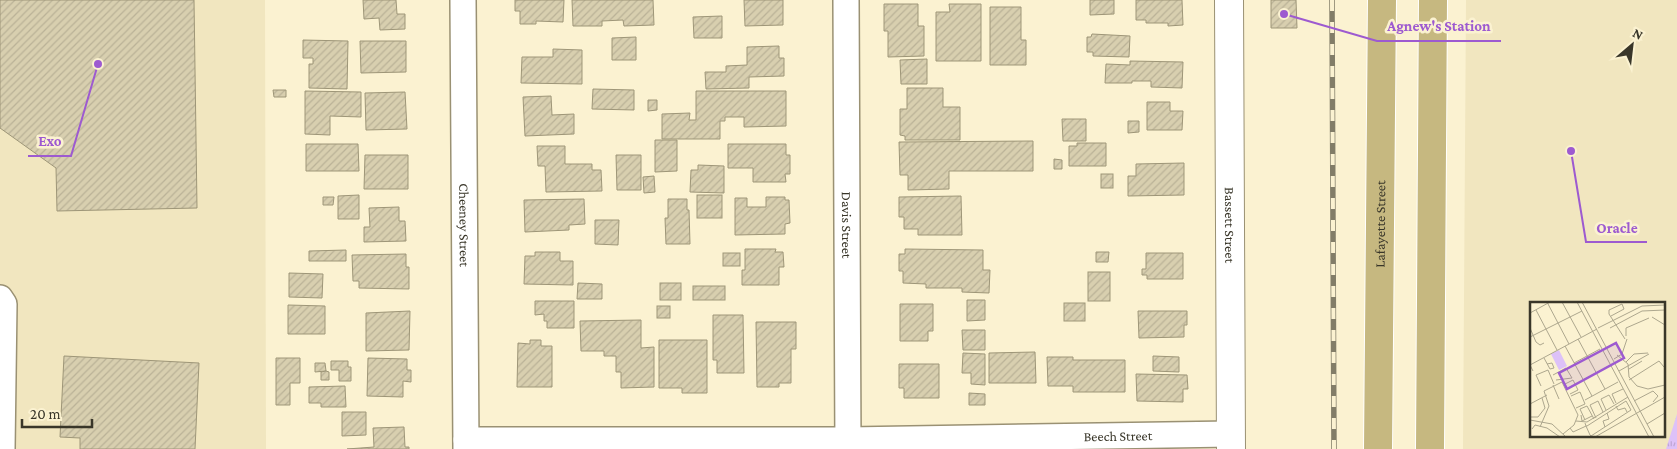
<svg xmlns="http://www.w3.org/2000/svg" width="1677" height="449" font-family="'Crimson Pro',serif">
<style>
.built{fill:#f1e6bf;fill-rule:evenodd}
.park{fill:url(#park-tufts)}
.building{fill:url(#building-hatch);stroke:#9e9678}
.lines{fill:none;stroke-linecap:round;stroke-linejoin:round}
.street-casing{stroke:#9a9173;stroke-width:28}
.secondary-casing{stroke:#9a9173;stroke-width:30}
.primary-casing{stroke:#fff;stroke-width:30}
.street{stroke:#fff;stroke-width:25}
.secondary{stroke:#fff;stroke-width:28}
.primary{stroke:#c6b880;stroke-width:28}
.rail-casing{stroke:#827d68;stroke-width:5.5}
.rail{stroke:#fbf2d1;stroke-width:4;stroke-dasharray:11;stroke-linecap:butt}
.labels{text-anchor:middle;stroke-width:5;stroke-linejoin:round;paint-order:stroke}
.street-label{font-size:14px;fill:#393629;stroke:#fbf2d1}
.inset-road{fill:none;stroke:#ada78e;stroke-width:1}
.view{fill:#9d5ad0;fill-opacity:0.15;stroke:#9d5ad0;stroke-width:2.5}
.inset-edge{fill:none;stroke:#393629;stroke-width:2.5}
.leader{fill:none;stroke:#9d5ad0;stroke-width:2}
.callout-dot{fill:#9d5ad0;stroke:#fbf2d1;stroke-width:2}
.callout-label{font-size:15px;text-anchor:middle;font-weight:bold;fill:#9d5ad0;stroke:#fbf2d1;stroke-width:5;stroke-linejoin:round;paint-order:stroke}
</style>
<defs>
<pattern id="park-tufts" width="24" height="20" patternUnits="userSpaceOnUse" patternTransform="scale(1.25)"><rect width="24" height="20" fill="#ddc1f8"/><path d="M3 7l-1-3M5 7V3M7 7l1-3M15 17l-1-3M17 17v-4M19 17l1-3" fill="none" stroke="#bea6d5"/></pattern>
<pattern id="building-hatch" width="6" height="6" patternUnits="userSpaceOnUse" patternTransform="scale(1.25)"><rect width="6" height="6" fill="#d8cfaf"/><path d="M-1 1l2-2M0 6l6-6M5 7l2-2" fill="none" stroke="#bab297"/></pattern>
</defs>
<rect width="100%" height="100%" fill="#fbf2d1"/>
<!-- built -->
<g class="built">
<polygon points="0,0 265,0 266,449 0,449"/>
<path d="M1466 0H1677V449H1463ZM1531 303H1663V435H1531Z"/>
</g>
<!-- park -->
<polygon class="park" points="1677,414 1677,449 1666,449"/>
<!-- building -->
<g class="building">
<polygon points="0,0 194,0 197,208 57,211 56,168 0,128"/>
<polygon points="363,0 396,0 397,14 405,14 405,29 380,30 379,18 364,19"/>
<polygon points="515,0 564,0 563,22 536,21 536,24 520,24 520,11 515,11"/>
<polygon points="572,0 653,0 654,25 624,26 623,20 602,21 602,26 573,26"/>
<polygon points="744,0 783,0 783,25 745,26"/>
<polygon points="1090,0 1114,0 1114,14 1090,15"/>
<polygon points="1136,0 1182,0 1183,25 1168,26 1168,23 1146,23 1146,20 1136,20"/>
<polygon points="1271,0 1296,0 1297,28 1271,28"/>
<polygon points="884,4 918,4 918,26 924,26 924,56 888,57 888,31 884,31"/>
<polygon points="949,4 981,4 981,61 936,61 936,12 950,12"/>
<polygon points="990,7 1021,7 1021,40 1026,40 1026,65 990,65"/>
<polygon points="722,16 722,38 694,38 693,17"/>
<polygon points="1092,34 1130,36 1129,57 1093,56 1093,52 1087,52 1087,37 1091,37"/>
<polygon points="636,37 636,60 612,60 612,38"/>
<polygon points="303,40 348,41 347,89 309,88 309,64 313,64 313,58 303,58"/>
<polygon points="360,41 406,41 406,72 361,73"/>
<polygon points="779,46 779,58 784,58 784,76 749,77 749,88 706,89 705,72 726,72 726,66 747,65 747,47"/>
<polygon points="553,49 582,50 582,84 521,83 522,57 553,57"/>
<polygon points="927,59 927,84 901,84 900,60"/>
<polygon points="1130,61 1183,62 1182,88 1151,87 1151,81 1132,81 1132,83 1105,83 1106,64 1130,65"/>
<polygon points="907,88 943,88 943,107 960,107 960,140 905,140 905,136 900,135 900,109 907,109"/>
<polygon points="593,89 634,90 634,110 592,109"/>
<polygon points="273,90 286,90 286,97 274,97"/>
<polygon points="305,91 361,92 361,117 330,116 330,135 305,134"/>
<polygon points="696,91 786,91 786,126 744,127 744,117 725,117 725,121 720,121 720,139 662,139 662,114 690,113 689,120 696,120"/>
<polygon points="405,92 407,129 366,130 365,93"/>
<polygon points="551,96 552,115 574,114 574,134 525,136 523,97"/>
<polygon points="648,100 657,100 657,110 648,111"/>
<polygon points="1147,102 1170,102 1170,111 1183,111 1182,130 1147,130"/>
<polygon points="1062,119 1086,119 1086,141 1063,141"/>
<polygon points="1128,121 1139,121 1139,132 1128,133"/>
<polygon points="655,140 677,140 677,171 655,172"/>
<polygon points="1033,141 1033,171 949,171 949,189 908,190 908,175 900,175 899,142"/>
<polygon points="1077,143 1106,143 1106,166 1069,166 1069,146 1077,146"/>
<polygon points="306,144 358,144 359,171 306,171"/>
<polygon points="728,144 786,144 786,155 790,155 790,174 785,174 786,182 753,182 753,168 728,168"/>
<polygon points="537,146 565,146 565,164 592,164 592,170 601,170 602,191 546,192 545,166 538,166"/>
<polygon points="365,155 408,155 408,189 364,189"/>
<polygon points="616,155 641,155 641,190 617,190"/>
<polygon points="1054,159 1062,160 1062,169 1054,169"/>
<polygon points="1184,163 1184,195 1128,196 1128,176 1136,176 1136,164"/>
<polygon points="698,165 724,166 724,193 690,192 691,170 698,170"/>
<rect x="1101" y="174" width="12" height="14"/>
<polygon points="654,176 655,192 644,193 643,177"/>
<polygon points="359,195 359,219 338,219 338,196"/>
<rect x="697" y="195" width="25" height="23"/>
<polygon points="961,196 962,235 918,235 918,229 904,229 904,217 899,217 899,197"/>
<polygon points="323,197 334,197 333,205 323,205"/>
<polygon points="766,197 785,197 785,200 789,200 790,223 785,224 785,234 735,235 735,198 747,198 747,207 766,207"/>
<polygon points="584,199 585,224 569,225 569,230 525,232 524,200"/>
<polygon points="668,199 687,199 687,210 689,210 690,244 666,244 665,218 668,218"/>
<polygon points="399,207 399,221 405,221 406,241 364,242 364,227 370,227 369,208"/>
<polygon points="595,220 619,220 618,245 595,244"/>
<polygon points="745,249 776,249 775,252 783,252 784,267 779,267 779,285 742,285 742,270 745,270"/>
<polygon points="905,249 983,250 983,270 990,270 989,293 962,292 962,288 926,288 926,284 903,283 903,271 899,271 899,254 905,254"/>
<polygon points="346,250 346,261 309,261 309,251"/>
<polygon points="535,252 560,252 560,261 573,261 573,285 524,284 525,256 535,256"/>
<polygon points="1096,252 1109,252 1108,262 1096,262"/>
<rect x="723" y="253" width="17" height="13"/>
<polygon points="1146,253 1183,253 1183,279 1147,279 1147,275 1142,275 1142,269 1146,269"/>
<polygon points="406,254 406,267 409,267 409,289 359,288 359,281 353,281 352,255"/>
<rect x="1088" y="272" width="22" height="29"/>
<polygon points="289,273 323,274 322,298 289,297"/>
<polygon points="578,283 602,284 602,299 577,299"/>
<rect x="660" y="283" width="21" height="17"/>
<rect x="693" y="286" width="32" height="14"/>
<polygon points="967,300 985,300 985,320 967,321"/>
<polygon points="535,301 574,301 574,328 547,328 547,321 544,321 544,314 535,315"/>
<rect x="1064" y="303" width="21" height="18"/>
<polygon points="900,304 933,304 933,331 928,331 928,341 900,341"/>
<polygon points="288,305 325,306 325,334 288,334"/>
<rect x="657" y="306" width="13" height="12"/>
<polygon points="410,311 409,350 366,351 366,313"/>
<polygon points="1138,311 1187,311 1187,325 1184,325 1184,337 1139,338"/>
<polygon points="713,315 743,315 744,373 717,373 717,360 713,360"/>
<polygon points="641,320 641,348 654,347 654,387 621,388 621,372 616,372 616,356 604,356 604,351 581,351 580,321"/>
<polygon points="756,322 796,322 796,349 791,349 791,383 779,383 779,387 757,387"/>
<polygon points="962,330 985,330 985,350 963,350"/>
<polygon points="530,340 541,340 541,346 552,346 552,387 517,387 518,343 530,344"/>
<polygon points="659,340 707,340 707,393 682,393 682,388 659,388"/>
<polygon points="1035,352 1036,383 989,383 989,353"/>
<polygon points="963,353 985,354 985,385 971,384 971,373 962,373"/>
<polygon points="64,356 199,363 195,449 80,449 80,438 60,437"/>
<polygon points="1153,356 1179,357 1179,372 1153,371"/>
<polygon points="1047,357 1073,357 1073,360 1125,360 1125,392 1073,392 1073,386 1048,386"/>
<polygon points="276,358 300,358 300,383 290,383 290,405 276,405"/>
<polygon points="368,358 407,359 407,370 411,370 411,382 403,381 403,397 367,396"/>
<polygon points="331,361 348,361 348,367 351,367 351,381 339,381 339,370 331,370"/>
<polygon points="315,363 325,363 326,371 315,372"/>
<polygon points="899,364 939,364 939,398 904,398 904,388 899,388"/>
<polygon points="326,371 329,372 329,380 321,380 321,372"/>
<polygon points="1136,374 1187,375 1188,389 1183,389 1183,402 1137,401"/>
<polygon points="345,386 346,407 321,407 321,403 309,403 309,387"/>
<polygon points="969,393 985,394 985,405 969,405"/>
<polygon points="342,412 366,412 366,435 342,436"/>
<polygon points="404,427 405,447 409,447 409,449 347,449 374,447 373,428"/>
</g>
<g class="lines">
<!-- street casing -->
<g class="street-casing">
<g id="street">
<path id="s1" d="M463 0 466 449"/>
<path id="s2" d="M846 0 848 449"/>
<polyline points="0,298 4,304 2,449"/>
<path id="s3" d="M466 440H848L1231 434"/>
</g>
</g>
<!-- secondary casing -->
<g class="secondary-casing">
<g id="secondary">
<path id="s4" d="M1229 0 1231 449"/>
</g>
</g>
<!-- primary casing -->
<g class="primary-casing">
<g id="primary">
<path id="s5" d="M1378 449 1382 0"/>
<polyline points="1430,449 1433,0"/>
</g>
</g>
<!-- street -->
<use href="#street" class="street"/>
<!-- secondary -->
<use href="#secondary" class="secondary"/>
<!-- primary -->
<use href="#primary" class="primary"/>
<!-- rail casing -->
<g class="rail-casing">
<polyline id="rail" points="1332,0 1334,449"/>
</g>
<!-- rail -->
<use href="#rail" class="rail"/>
</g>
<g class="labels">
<!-- street labels -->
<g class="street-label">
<text dy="5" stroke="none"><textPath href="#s1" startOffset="225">Cheeney Street</textPath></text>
<text dy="5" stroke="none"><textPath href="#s2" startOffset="225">Davis Street</textPath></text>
<text dy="5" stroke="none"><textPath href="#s4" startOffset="225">Bassett Street</textPath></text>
<text dy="5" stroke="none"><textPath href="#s5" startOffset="225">Lafayette Street</textPath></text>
<text dy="5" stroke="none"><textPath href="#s3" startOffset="652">Beech Street</textPath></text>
</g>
</g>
<!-- overview -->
<g transform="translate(1530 302)">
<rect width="135" height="135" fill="#fbf2d1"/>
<path d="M29 48 37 64 29 68 21 52Z" fill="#ddc1f8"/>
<path class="inset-road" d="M17 0 39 42M32 0 51 35M47 0 119 135M52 0 124 135M6 8 27 48M0 11 20 0M81 14 94 7 92 2 79 8V12L95 37M122 15 135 23M0 26 6 40 10 43 14 41M68 26 112 4 135 3M80 26 112 9 135 8M96 34V26L119 16M0 35 52 9M48 37 75 87M35 44 62 94M87 53 98 62 99 75 107 84 118 87 135 83M14 56 20 67 24 66 22 61 17 62M84 57 92 52 97 37M96 60 104 52 118 51M44 61 70 47M99 67 112 59M3 69 0 63 67 27M89 69 119 52M23 73 36 66 42 76 26 78M53 78 79 64M99 78 129 59 134 65M35 82 43 78 48 88 40 92M23 83 29 97M11 84 6 73 18 68 24 82M41 94 50 90 55 102 46 106M55 98 88 80M104 99 123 89 128 94 123 100M86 101 82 92 93 87M0 102 17 93M86 104 88 108 95 106 97 110M76 108 71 97 79 93 84 102M51 113 52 119 62 114M0 115H8L15 106 12 96M66 116 60 103 68 99 73 110M0 118 22 122 36 135M55 118 50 107 57 104 64 117M46 119 57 120 98 95M117 122 135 111M10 125 19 104 14 89 32 80 48 113 44 123 33 132M75 125 73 119 79 117 77 111M40 126 43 130 54 125 56 124H57L96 99 101 108 61 134 60 133 56 124 55 121M2 127 5 123 17 126 30 135M65 135 135 95"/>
<path class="view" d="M86 41 94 56 37 87 29 71Z"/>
<rect width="135" height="135" class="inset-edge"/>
</g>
<!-- callouts -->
<path class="leader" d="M1284 14L1377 41H1501M98 64L71 156H28M1571 151L1586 242H1647"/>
<g class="callout-dot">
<circle cx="1284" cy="14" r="5"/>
<circle cx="98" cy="64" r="5"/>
<circle cx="1571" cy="151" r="5"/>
</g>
<g class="callout-label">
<text x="1439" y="31">Agnew's Station</text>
<text x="50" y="146">Exo</text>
<text x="1617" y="233">Oracle</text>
</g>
<!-- north arrow -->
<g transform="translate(1632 45) rotate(28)" stroke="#fbf2d1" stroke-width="4" paint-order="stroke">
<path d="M0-4L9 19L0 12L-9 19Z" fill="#393629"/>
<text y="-8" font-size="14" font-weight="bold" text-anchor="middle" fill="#393629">N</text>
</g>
<!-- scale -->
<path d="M22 419v8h70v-8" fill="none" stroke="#393629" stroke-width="2.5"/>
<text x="30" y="419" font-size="15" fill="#393629" stroke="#fbf2d1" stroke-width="4" paint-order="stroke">20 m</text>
</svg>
